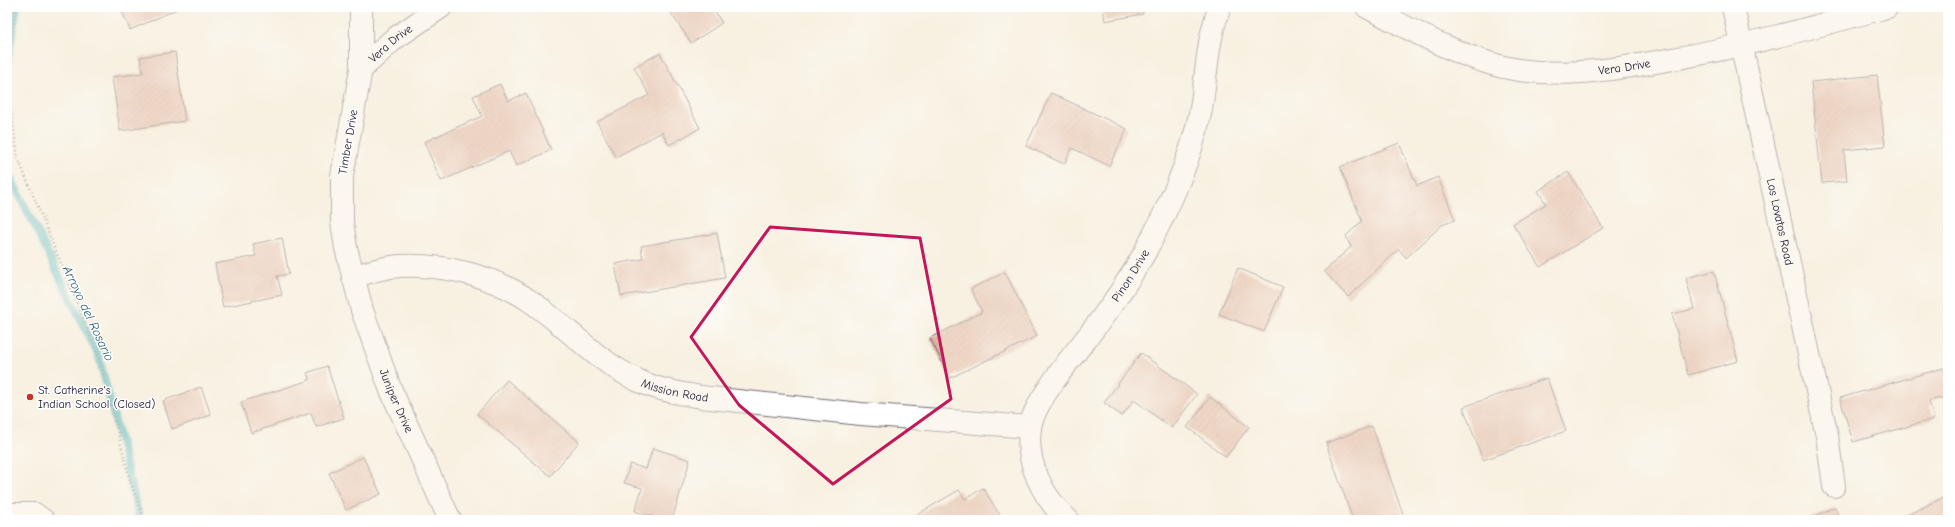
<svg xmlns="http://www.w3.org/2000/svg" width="1955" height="527" font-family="'Comic Neue',sans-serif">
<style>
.cemetery{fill:url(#cemetery-stones);stroke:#4a7564}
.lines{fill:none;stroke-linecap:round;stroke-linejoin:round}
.stream{stroke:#44b2be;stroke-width:8}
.building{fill:url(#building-hatch)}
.minor-casing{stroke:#6d6a75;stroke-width:24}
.path{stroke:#6d6a75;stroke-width:2.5;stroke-dasharray:1 3;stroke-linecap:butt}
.minor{stroke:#fff;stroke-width:22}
.marked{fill:none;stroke:#c2185b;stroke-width:3;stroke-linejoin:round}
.poi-dot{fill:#c8321e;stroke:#fff;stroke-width:1.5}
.labels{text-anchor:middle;stroke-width:3;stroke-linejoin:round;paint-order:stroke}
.street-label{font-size:12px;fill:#22223b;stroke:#fff}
.poi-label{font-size:12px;fill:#22223b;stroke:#fff;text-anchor:start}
.water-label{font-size:13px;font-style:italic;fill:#316376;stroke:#fff}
</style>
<defs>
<pattern id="cemetery-stones" width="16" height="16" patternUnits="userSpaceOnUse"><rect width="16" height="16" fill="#72c88d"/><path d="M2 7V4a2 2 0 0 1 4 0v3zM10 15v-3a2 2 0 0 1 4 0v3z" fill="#5da274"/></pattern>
<pattern id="building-hatch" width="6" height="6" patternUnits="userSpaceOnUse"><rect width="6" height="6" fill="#e4b6a3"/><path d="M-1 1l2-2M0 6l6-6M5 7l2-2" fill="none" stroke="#c39c8d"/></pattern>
</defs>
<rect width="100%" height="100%" fill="#fff"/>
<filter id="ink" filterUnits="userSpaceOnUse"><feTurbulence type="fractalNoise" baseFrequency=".025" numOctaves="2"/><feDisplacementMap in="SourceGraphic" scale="8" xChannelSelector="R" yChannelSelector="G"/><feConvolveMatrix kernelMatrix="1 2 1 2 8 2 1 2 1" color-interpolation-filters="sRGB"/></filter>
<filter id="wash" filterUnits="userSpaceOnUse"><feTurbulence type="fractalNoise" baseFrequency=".012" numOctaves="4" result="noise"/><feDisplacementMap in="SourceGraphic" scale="16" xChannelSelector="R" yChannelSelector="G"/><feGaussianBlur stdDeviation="0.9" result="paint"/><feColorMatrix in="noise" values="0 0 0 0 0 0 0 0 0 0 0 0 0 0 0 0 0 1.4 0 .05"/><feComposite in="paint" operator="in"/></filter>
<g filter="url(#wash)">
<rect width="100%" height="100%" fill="#f8f1e2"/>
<!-- cemetery -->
<polygon class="cemetery" points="7,335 11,370 7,370"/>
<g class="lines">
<!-- stream -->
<g class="stream">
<polyline points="7,63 17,7"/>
<polyline points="7,170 99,357 140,520"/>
</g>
</g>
<g id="blocks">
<!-- building -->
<g class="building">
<polygon points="120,7 182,7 130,30"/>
<polygon points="667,7 718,7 714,10 722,23 691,43"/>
<polygon points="1103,7 1142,7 1143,14 1105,21"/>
<polygon points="175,52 185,121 120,131 112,77 143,73 140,57"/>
<polygon points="660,53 700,128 669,145 662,132 616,157 597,122 649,95 634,67"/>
<polygon points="1877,75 1885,146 1844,150 1847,181 1822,183 1811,82"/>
<polygon points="500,84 508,101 526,93 551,150 516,166 509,151 441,181 424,142 482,116 473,96"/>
<polygon points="1051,93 1127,129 1109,166 1072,148 1064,164 1026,146"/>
<polygon points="1399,143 1417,186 1438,177 1455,220 1442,225 1406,258 1399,249 1348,297 1324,271 1351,247 1346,236 1362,221 1340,167"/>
<polygon points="1568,172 1603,228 1540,267 1513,224 1546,204 1538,191"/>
<polygon points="717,233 725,278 621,296 615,264 643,259 641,246"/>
<polygon points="282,238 289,274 277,276 282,295 223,307 215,264 256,256 253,244"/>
<polygon points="1238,268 1283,287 1264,332 1219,314"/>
<polygon points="1714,271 1738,361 1688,375 1672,314 1694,309 1686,278"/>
<polygon points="1005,272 1037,336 950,378 930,338 982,312 971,289"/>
<polygon points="1141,353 1197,394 1172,428 1134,400 1122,416 1104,403"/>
<polygon points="327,366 344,418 316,427 311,413 251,433 241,402 310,380 307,373"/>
<polygon points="1943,368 1948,384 1948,396 1929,401 1934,419 1853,442 1840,398"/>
<polygon points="1547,378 1566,431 1483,460 1463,407"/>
<polygon points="507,380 579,442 550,476 477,414"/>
<polygon points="201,387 211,415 172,429 163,401"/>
<polygon points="1210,397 1249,427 1226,457 1187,427"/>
<polygon points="1372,426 1405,520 1353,520 1326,443"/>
<polygon points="653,448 690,460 672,520 665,520 635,511 642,488 624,483 630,464 646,469"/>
<polygon points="363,457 381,494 346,510 329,473"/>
<polygon points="983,488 1003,520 908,520 959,490 965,499"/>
<polygon points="1942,498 1948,509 1948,520 1897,520"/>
<polygon points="1835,507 1840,520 1806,520"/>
</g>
</g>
</g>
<g filter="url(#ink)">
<use href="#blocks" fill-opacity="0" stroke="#6d6a75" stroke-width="1"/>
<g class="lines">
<!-- minor casing -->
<g class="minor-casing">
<g id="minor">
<path id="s1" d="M361 7V69L342 176V222L346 248 362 310 390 388 450 520"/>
<path id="s2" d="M1367 7C1410 29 1455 55 1503 67 1557 79 1613 70 1667 60 1742 47 1814 27 1887 7"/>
<path id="s3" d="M1733 7 1827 436 1834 486"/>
<path id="s4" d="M361 69 394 39 441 7"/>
<path id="s5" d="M353 277C368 272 384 267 400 266 444 264 494 276 530 301 567 326 596 361 637 380 657 390 680 393 701 397L861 414 1030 427"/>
<polyline points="7,514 35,514 43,520"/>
<path id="s6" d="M1068 520C1043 498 1025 462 1030 428 1034 399 1080 348 1099 322 1115 301 1130 278 1144 254 1167 210 1190 163 1200 114 1207 78 1206 41 1220 7"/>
</g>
</g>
<!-- path -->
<g class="path">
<polyline points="7,63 16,7"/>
<polyline points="7,83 18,158 99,357 130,481 145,520"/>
</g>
<!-- minor -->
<use href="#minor" class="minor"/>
</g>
</g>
<!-- marked area -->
<path d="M0 0H1955V527H0ZM770 227 920 238 951 399 833 484 739 405 691 337Z" fill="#f8f1e2" fill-opacity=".55" fill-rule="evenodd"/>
<path class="marked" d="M770 227 920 238 951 399 833 484 739 405 691 337Z"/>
<!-- markers -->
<circle class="poi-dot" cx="30" cy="397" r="4"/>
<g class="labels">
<!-- street labels -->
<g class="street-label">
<text dy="4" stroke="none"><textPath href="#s4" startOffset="39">Vera Drive</textPath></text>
<text dy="4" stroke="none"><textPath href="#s2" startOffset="271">Vera Drive</textPath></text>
<text transform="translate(348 142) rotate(-80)" y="4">Timber Drive</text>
<text dy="4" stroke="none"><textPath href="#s3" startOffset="220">Los Lovatos Road</textPath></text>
<text dy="4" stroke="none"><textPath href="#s6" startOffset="287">Pinon Drive</textPath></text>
<text dy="4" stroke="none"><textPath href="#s5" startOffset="358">Mission Road</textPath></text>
<text dy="4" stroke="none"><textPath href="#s1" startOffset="404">Juniper Drive</textPath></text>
</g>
<!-- poi labels -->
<g class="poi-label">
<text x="38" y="394">St. Catherine's<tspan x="38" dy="14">Indian School (Closed)</tspan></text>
</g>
<!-- water labels -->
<g class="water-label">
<text transform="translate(89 313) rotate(65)" y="5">Arroyo del Rosario</text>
</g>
</g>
<!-- margin -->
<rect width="1955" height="527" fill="none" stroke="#fff" stroke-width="24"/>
</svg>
